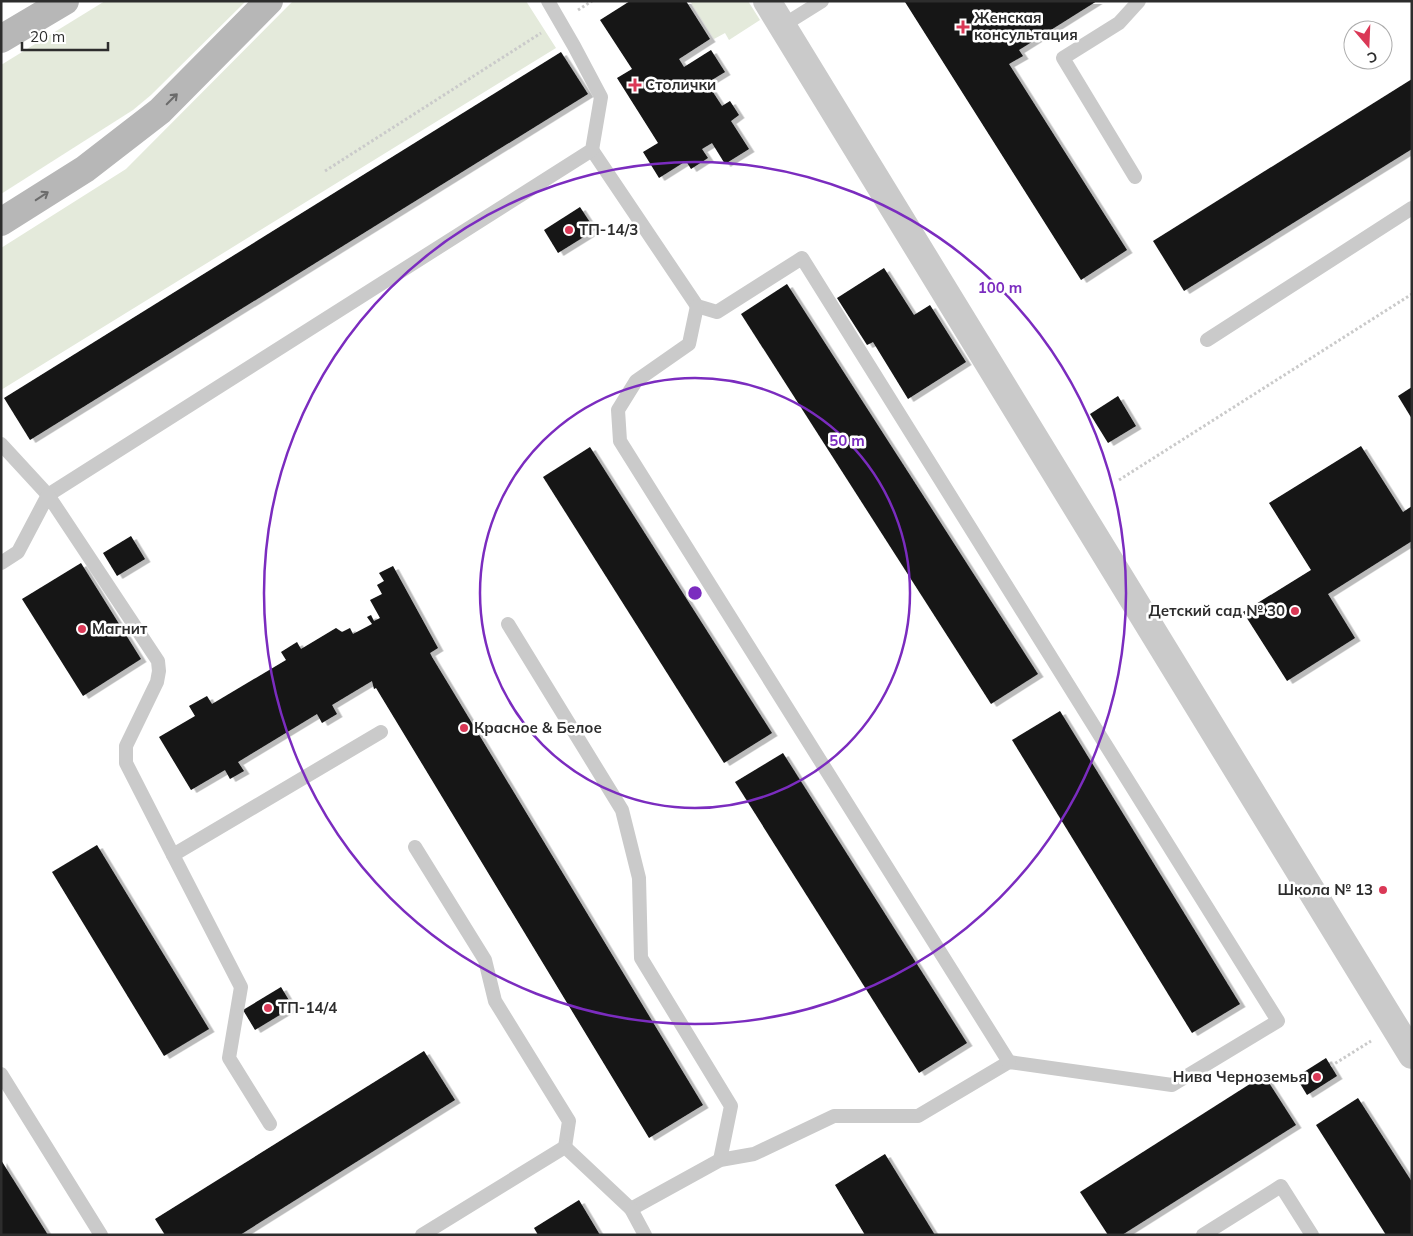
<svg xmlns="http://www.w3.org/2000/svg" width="1413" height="1236" font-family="Mulish,sans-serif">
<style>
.green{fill:#e4eadb}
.building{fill:#141414;filter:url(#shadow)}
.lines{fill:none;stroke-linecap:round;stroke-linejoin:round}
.path{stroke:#cacaca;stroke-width:3;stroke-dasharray:2.5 2.5;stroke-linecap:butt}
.lane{stroke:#cacaca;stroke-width:14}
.street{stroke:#cacaca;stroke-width:28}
.secondary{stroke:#b7b7b7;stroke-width:28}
.oneway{stroke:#6b6b6b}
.ring{fill:none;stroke:#7b2cbf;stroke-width:2.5}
.poi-dot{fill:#da3856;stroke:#fff;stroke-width:2}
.labels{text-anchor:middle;stroke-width:5;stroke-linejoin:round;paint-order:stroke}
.poi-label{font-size:15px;font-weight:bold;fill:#2d2d2d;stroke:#fff;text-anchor:start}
.centre{fill:#7b2cbf;stroke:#fff;stroke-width:2.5}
.ring-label{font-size:15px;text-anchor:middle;font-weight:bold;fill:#7b2cbf;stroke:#fff;stroke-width:5;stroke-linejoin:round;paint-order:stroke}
</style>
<defs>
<filter id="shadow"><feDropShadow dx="5.5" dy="3" stdDeviation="0" flood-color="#0004"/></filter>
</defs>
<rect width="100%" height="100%" fill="#fff"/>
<!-- green -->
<g class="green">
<polygon points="105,1 246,1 151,95 133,110 1,194 1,65"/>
<polygon points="293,1 526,1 556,48 1,390 1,248 126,169"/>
<polygon points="690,1 748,1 760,20 729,40 725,33 714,39"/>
</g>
<!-- building -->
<g class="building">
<polygon points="630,1 686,1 710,39 679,59 684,67 711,50 725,72 707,83 722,106 730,101 739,115 731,121 749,149 725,164 712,143 702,149 708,158 691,169 686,161 659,178 643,152 658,143 617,78 632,69 600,20"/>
<polygon points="907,1 1097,1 1019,50 1023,56 1009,64 1127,250 1081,280 905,2"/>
<polygon points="561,52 588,94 30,440 4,398"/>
<polygon points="1412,79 1412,149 1184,291 1153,241"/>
<polygon points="580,207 595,230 558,253 544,230"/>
<polygon points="884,268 914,315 930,305 966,362 908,399 873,342 867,345 837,298"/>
<polygon points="787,284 1038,674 991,704 741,314"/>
<polygon points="1412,387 1412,419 1398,396"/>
<polygon points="1118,396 1136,426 1108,443 1090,414"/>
<polygon points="1361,446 1403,512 1412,506 1412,541 1328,594 1355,638 1287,681 1243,612 1311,570 1269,503"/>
<polygon points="590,447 772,733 724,763 543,477"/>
<polygon points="131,536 145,559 117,576 103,553"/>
<polygon points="81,563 141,659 83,696 22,599"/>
<polygon points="393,566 438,648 430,653 432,657 703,1105 649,1138 376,688 374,689 372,681 332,705 337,714 322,723 317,714 238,762 244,771 230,779 225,770 191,790 159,737 195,716 189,706 207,696 212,704 286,660 281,652 297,642 301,649 336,628 342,632 350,628 353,634 372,624 367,617 371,615 374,621 380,618 370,600 382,594 377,585 384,581 379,573"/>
<polygon points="1060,711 1240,1004 1192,1033 1012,740"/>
<polygon points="783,753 967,1043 919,1073 735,782"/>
<polygon points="97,845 209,1029 164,1056 52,872"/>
<polygon points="281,987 293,1007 255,1030 243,1010"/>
<polygon points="424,1051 455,1100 240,1235 165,1235 155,1219"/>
<polygon points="1326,1058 1337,1076 1307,1095 1296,1077"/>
<polygon points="1264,1075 1296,1125 1122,1235 1108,1235 1080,1192"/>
<polygon points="1358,1098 1412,1182 1412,1235 1386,1235 1316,1125"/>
<polygon points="885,1154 935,1235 865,1235 835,1185"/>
<polygon points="1,1160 48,1235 1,1235"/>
<polygon points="579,1200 600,1235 538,1235 534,1228"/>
</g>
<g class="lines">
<!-- path -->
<g class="path">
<polyline points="578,10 592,1"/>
<polyline points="325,171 541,33"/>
<polyline points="1119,480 1412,294"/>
<polyline points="1331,1066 1371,1041"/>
</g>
<!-- lane -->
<g class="lane">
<polyline points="782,26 822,1"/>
<polyline points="592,150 697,306 717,312 802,258 1278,1021 1172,1085 1009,1062 918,1116 834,1116 754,1154 720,1160 631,1209"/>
<polyline points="1135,177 1063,58 1119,23 1139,1"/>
<polyline points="697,306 689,344 636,381 618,410 620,441 1009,1062"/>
<polyline points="1207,340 1412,208"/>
<polyline points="1,444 48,495 592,150 601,97 574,46 548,1"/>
<polyline points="1,563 18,552 48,495 158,661 159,671 157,682 126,746 126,763 173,855 381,732"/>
<polyline points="508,624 622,810 639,878 641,958 731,1106 720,1160"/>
<polyline points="415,847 485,960 495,1001 569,1121 565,1147"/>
<polyline points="173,855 241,987 229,1058 270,1124"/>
<polyline points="1,1074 101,1235"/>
<polyline points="422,1235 565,1147 631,1209 645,1235"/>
<polyline points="1203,1235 1281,1186 1312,1235"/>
</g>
<!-- street -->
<polyline class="street" points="767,1 1412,1055"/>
<!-- secondary -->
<g class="secondary">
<polyline points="1,39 65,1"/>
<polyline points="1,222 85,169 160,111 269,1"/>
</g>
</g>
<!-- one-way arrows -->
<defs><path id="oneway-shaft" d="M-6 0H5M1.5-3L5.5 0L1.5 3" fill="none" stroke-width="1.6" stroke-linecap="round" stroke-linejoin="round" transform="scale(1.25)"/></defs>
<g class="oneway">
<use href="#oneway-shaft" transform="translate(172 99) rotate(-45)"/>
<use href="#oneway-shaft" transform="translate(42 196) rotate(-33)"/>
</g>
<!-- distance rings -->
<g class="ring">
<circle cx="695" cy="593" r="215"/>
<circle cx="695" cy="593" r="431"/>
</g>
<!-- markers -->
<g class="poi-dot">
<path d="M960.5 19.5h5v5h5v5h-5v5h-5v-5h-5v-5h5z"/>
<path d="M632.5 77.5h5v5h5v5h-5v5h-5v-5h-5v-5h5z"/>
<circle cx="569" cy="230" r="5"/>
<circle cx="1295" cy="611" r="5"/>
<circle cx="82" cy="629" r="5"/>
<circle cx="464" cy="728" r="5"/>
<circle cx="1383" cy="890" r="5"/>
<circle cx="268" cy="1008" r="5"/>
<circle cx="1317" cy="1077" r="5"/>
</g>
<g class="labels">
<!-- poi labels -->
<g class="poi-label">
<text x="974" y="23">Женская<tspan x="974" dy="17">консультация</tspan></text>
<text x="645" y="90">Столички</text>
<text x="579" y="235">ТП-14/3</text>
<text x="1285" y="616" text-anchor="end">Детский сад № 30</text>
<text x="92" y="634">Магнит</text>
<text x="474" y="733">Красное &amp; Белое</text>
<text x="1373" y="895" text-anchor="end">Школа № 13</text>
<text x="278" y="1013">ТП-14/4</text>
<text x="1307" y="1082" text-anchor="end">Нива Черноземья</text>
</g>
</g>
<circle cx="695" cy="593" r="8" class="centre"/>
<g class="ring-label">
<text x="1000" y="293">100 m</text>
<text x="847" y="446">50 m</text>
</g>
<!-- border -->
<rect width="1413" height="1236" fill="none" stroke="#2d2d2d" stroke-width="5"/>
<!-- north arrow -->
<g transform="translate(1368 45) rotate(161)"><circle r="24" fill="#ffffff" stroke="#ababab"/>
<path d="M0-4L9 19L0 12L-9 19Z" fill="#da3856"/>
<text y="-8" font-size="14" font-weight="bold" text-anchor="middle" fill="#2d2d2d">С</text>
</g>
<!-- scale -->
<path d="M22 42v8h86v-8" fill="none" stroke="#2d2d2d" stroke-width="2.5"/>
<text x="30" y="42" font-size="15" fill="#2d2d2d" stroke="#ffffff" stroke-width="4" paint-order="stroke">20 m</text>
</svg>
